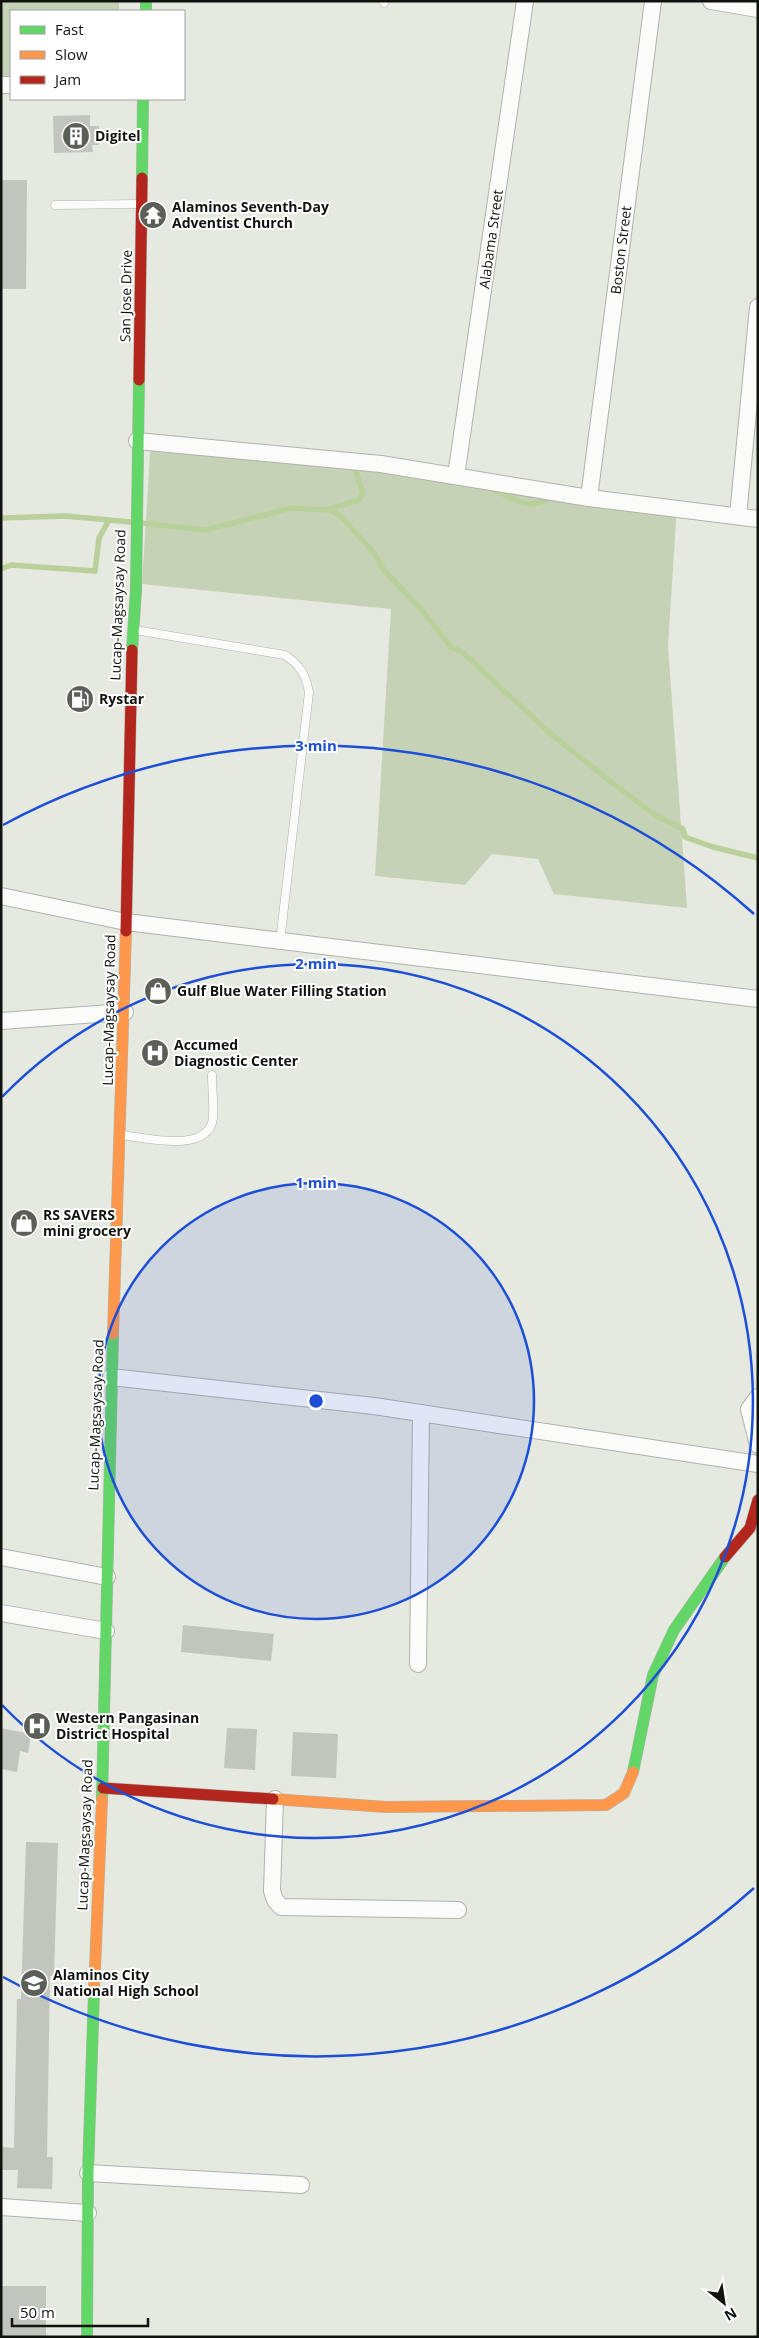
<svg xmlns="http://www.w3.org/2000/svg" width="759" height="2338" font-family="'Open Sans',sans-serif">
<style>
.green{fill:#c6d2b6}
.lines{fill:none;stroke-linecap:round;stroke-linejoin:round}
.stream{stroke:#bad09b;stroke-width:5.5}
.building{fill:#c2c5be}
.lane-casing{stroke:#afb2ab;stroke-width:9}
.street-casing{stroke:#afb2ab;stroke-width:18}
.fast-casing{stroke:#afb2ab;stroke-width:12}
.slow-casing{stroke:#afb2ab;stroke-width:12}
.jam-casing{stroke:#afb2ab;stroke-width:12}
.lane{stroke:#fbfcfa;stroke-width:8}
.street{stroke:#fbfcfa;stroke-width:16}
.fast{stroke:#63d668;stroke-width:11}
.slow{stroke:#ff974d;stroke-width:11}
.jam{stroke:#b3261e;stroke-width:11}
.ring{fill:none;stroke:#1d4ed8;stroke-width:2.5}
.labels{text-anchor:middle;stroke-width:4;stroke-linejoin:round;paint-order:stroke}
.poi-label{font-size:14px;font-weight:bold;fill:#11140e;stroke:#fff;text-anchor:start}
.street-label{font-size:14px;fill:#11140e;stroke:#fff}
.centre{fill:#1d4ed8;stroke:#fff;stroke-width:2.5}
.ring-label{font-size:15px;text-anchor:middle;font-weight:bold;fill:#1d4ed8;stroke:#fff;stroke-width:4;stroke-linejoin:round;paint-order:stroke}
</style>
<rect width="100%" height="100%" fill="#e5e9e0"/>
<!-- green -->
<g class="green">
<polygon points="1,1 119,1 119,11 11,11 11,76 1,76"/>
<polygon points="151,439 677,506 668,646 687,908 554,894 538,859 492,854 465,885 375,876 391,609 142,584"/>
</g>
<g class="lines">
<!-- stream -->
<g class="stream">
<path d="M491 489C519 499 524 513 554 496"/>
<polyline points="329,509 342,517 355,532 374,553 383,569 419,607 452,648 461,651 551,734 620,789 655,815 683,829 685,837 713,847 758,858"/>
<polyline points="1,518 65,516 131,522"/>
<polyline points="140,523 205,530 292,508 326,510 359,500 363,494 355,469 360,468"/>
<polyline points="1,569 11,565 95,571 99,538 109,520"/>
</g>
</g>
<!-- building -->
<g class="building">
<polygon points="90,115 90,126 99,126 99,145 92,145 93,152 54,153 53,116"/>
<polygon points="1,180 27,180 26,289 1,289"/>
<polygon points="183,1625 274,1634 271,1661 181,1652"/>
<polygon points="1,1728 31,1734 28,1753 20,1751 17,1772 1,1769"/>
<polygon points="227,1728 257,1729 255,1770 224,1768"/>
<polygon points="293,1732 338,1734 336,1778 291,1776"/>
<polygon points="26,1842 58,1843 54,1976 50,1976 47,2157 53,2157 52,2189 17,2188 18,2170 1,2170 1,2147 14,2148 17,1999 21,1999"/>
<rect x="1" y="2286" width="45" height="51"/>
</g>
<g class="lines">
<!-- lane casing -->
<g class="lane-casing">
<g id="lane">
<polyline points="384,3 385,1"/>
<polyline points="55,205 139,204"/>
<path d="M135 630 285 655C301 666 305 674 309 692L280 942"/>
<path d="M122 1135C146 1138 209 1154 213 1118 214 1104 212 1089 212 1075"/>
</g>
</g>
<!-- street casing -->
<g class="street-casing">
<g id="street">
<polyline points="711,1 758,9"/>
<polyline points="1,85 11,85"/>
<polyline points="137,441 381,464 589,498 758,519"/>
<polyline points="456,476 525,1"/>
<polyline points="589,498 653,1"/>
<polyline points="738,516 758,307"/>
<polyline points="1,896 126,922 758,999"/>
<polyline points="1,1021 125,1012"/>
<polyline points="111,1377 374,1406 758,1464"/>
<polyline points="758,1397 749,1409 758,1445"/>
<polyline points="1,1557 107,1577"/>
<polyline points="1,1613 106,1631"/>
<polyline points="418,1664 421,1413"/>
<polyline points="275,1799 272,1891 275,1900 281,1907 458,1910"/>
<polyline points="88,2173 301,2185"/>
<polyline points="1,2207 88,2213"/>
</g>
</g>
<!-- fast casing -->
<g class="fast-casing">
<g id="fast">
<polyline points="146,1 146,11"/>
<polyline points="142,178 143,99"/>
<polyline points="132,650 136,590 139,380"/>
<polyline points="633,1772 653,1675 674,1630 725,1557"/>
<polyline points="102,1799 113,1334"/>
<polyline points="87,2337 88,2173 94,1992"/>
</g>
</g>
<!-- slow casing -->
<g class="slow-casing">
<g id="slow">
<polyline points="113,1334 126,931"/>
<polyline points="273,1799 386,1807 606,1805 624,1793 633,1772"/>
<polyline points="94,1992 102,1799"/>
</g>
</g>
<!-- jam casing -->
<g class="jam-casing">
<g id="jam">
<polyline points="139,380 142,178"/>
<polyline points="126,931 132,650"/>
<polyline points="725,1557 750,1528 758,1500"/>
<polyline points="103,1788 273,1799"/>
</g>
</g>
<!-- lane -->
<use href="#lane" class="lane"/>
<!-- street -->
<use href="#street" class="street"/>
<!-- fast -->
<use href="#fast" class="fast"/>
<!-- slow -->
<use href="#slow" class="slow"/>
<!-- jam -->
<use href="#jam" class="jam"/>
</g>
<!-- distance rings -->
<circle cx="316" cy="1401" r="218" fill="#1d4ed8" fill-opacity=".12"/>
<g class="ring">
<circle cx="316" cy="1401" r="218"/>
<path d="M2 1097A437 437 0 1 1 2 1705"/>
<path d="M754 1888A655 655 0 0 1 3 1977M3 825A655 655 0 0 1 754 914"/>
</g>
<!-- icons -->
<defs>
<g id="building-disc" transform="scale(1.4375)"><circle r="9.5" fill="#5b5f58" stroke="#fff"/><path d="M-4-6H4V6H1V3H-1V6H-4ZM-2.5-4.3h1.7v1.8h-1.7ZM.8-4.3h1.7v1.8H.8ZM-2.5-1h1.7V.8h-1.7ZM.8-1h1.7V.8H.8Z" fill="#fff"/></g>
<g id="temple-disc" transform="scale(1.4375)"><circle r="9.5" fill="#5b5f58" stroke="#fff"/><path d="M0-6L5-2H3V0L6.5 2.5H4V6H1.5V3h-3V6H-4V2.5H-6.5L-3 0V-2H-5Z" fill="#fff"/></g>
<g id="fuel-disc" transform="scale(1.4375)"><circle r="9.5" fill="#5b5f58" stroke="#fff"/><path d="M-5.5-6h7V0h2V4h1.3V-2.5L3-4.5l.8-.8L6-3V5H2.5V1h-1V6h-7ZM-4.2-4.7v3.2H.2V-4.7Z" fill="#fff"/></g>
<g id="shop-disc" transform="scale(1.4375)"><circle r="9.5" fill="#5b5f58" stroke="#fff"/><path d="M-5-2.5h2.3a2.7 3.5 0 0 1 5.4 0H5L5.5 6h-11ZM-1.5-2.5h3a1.5 2.3 0 0 0-3 0Z" fill="#fff"/></g>
<g id="hospital-disc" transform="scale(1.4375)"><circle r="9.5" fill="#5b5f58" stroke="#fff"/><path d="M-5-5h3v3.5h4V-5h3V5h-3V1.5h-4V5h-3Z" fill="#fff"/></g>
<g id="school-disc" transform="scale(1.4375)"><circle r="9.5" fill="#5b5f58" stroke="#fff"/><path d="M0-5L7-2L0 1L-7-2ZM-4 1L0 2.5L4 1V4Q0 6-4 4Z" fill="#fff"/></g>
</defs>
<g fill-rule="evenodd">
<use href="#building-disc" x="76" y="136"/>
<use href="#temple-disc" x="153" y="215"/>
<use href="#fuel-disc" x="80" y="699"/>
<use href="#shop-disc" x="158" y="991"/>
<use href="#hospital-disc" x="155" y="1053"/>
<use href="#shop-disc" x="24" y="1223"/>
<use href="#hospital-disc" x="37" y="1726"/>
<use href="#school-disc" x="34" y="1983"/>
</g>
<g class="labels">
<!-- poi labels -->
<g class="poi-label">
<text x="95" y="141">Digitel</text>
<text x="172" y="212">Alaminos Seventh-Day<tspan x="172" dy="16">Adventist Church</tspan></text>
<text x="99" y="704">Rystar</text>
<text x="177" y="996">Gulf Blue Water Filling Station</text>
<text x="174" y="1050">Accumed<tspan x="174" dy="16">Diagnostic Center</tspan></text>
<text x="43" y="1220">RS SAVERS<tspan x="43" dy="16">mini grocery</tspan></text>
<text x="56" y="1723">Western Pangasinan<tspan x="56" dy="16">District Hospital</tspan></text>
<text x="53" y="1980">Alaminos City<tspan x="53" dy="16">National High School</tspan></text>
</g>
<!-- street labels -->
<g class="street-label">
<text transform="translate(491 239) rotate(-82)" y="5">Alabama Street</text>
<text transform="translate(621 250) rotate(-83)" y="5">Boston Street</text>
<text transform="translate(126 296) rotate(-89)" y="5">San Jose Drive</text>
<text transform="translate(118 605) rotate(-88)" y="5">Lucap-Magsaysay Road</text>
<text transform="translate(109 1010) rotate(-89)" y="5">Lucap-Magsaysay Road</text>
<text transform="translate(96 1415) rotate(-88)" y="5">Lucap-Magsaysay Road</text>
<text transform="translate(85 1835) rotate(-88)" y="5">Lucap-Magsaysay Road</text>
</g>
</g>
<circle cx="316" cy="1401" r="8" class="centre"/>
<g class="ring-label">
<text x="316" y="751">3 min</text>
<text x="316" y="969">2 min</text>
<text x="316" y="1188">1 min</text>
</g>
<!-- border -->
<rect width="759" height="2338" fill="none" stroke="#11140e" stroke-width="5"/>
<!-- legend -->
<rect x="10" y="10" width="175" height="90" fill="#ffffff" stroke="#a0a19f"/>
<rect x="20" y="26" width="25" height="8" fill="#63d668" stroke="#a0a19f"/>
<text x="55" y="35" font-size="15" fill="#11140e">Fast</text>
<rect x="20" y="51" width="25" height="8" fill="#ff974d" stroke="#a0a19f"/>
<text x="55" y="60" font-size="15" fill="#11140e">Slow</text>
<rect x="20" y="76" width="25" height="8" fill="#b3261e" stroke="#a0a19f"/>
<text x="55" y="85" font-size="15" fill="#11140e">Jam</text>
<!-- north arrow -->
<g transform="translate(724 2303) rotate(150)" stroke="#ffffff" stroke-width="4" paint-order="stroke">
<path d="M0-4L9 19L0 12L-9 19Z" fill="#11140e"/>
<text y="-8" font-size="14" font-weight="bold" text-anchor="middle" fill="#11140e">N</text>
</g>
<!-- scale -->
<path d="M12 2318v8h136v-8" fill="none" stroke="#11140e" stroke-width="2.5"/>
<text x="20" y="2318" font-size="15" fill="#11140e" stroke="#ffffff" stroke-width="4" paint-order="stroke">50 m</text>
</svg>
